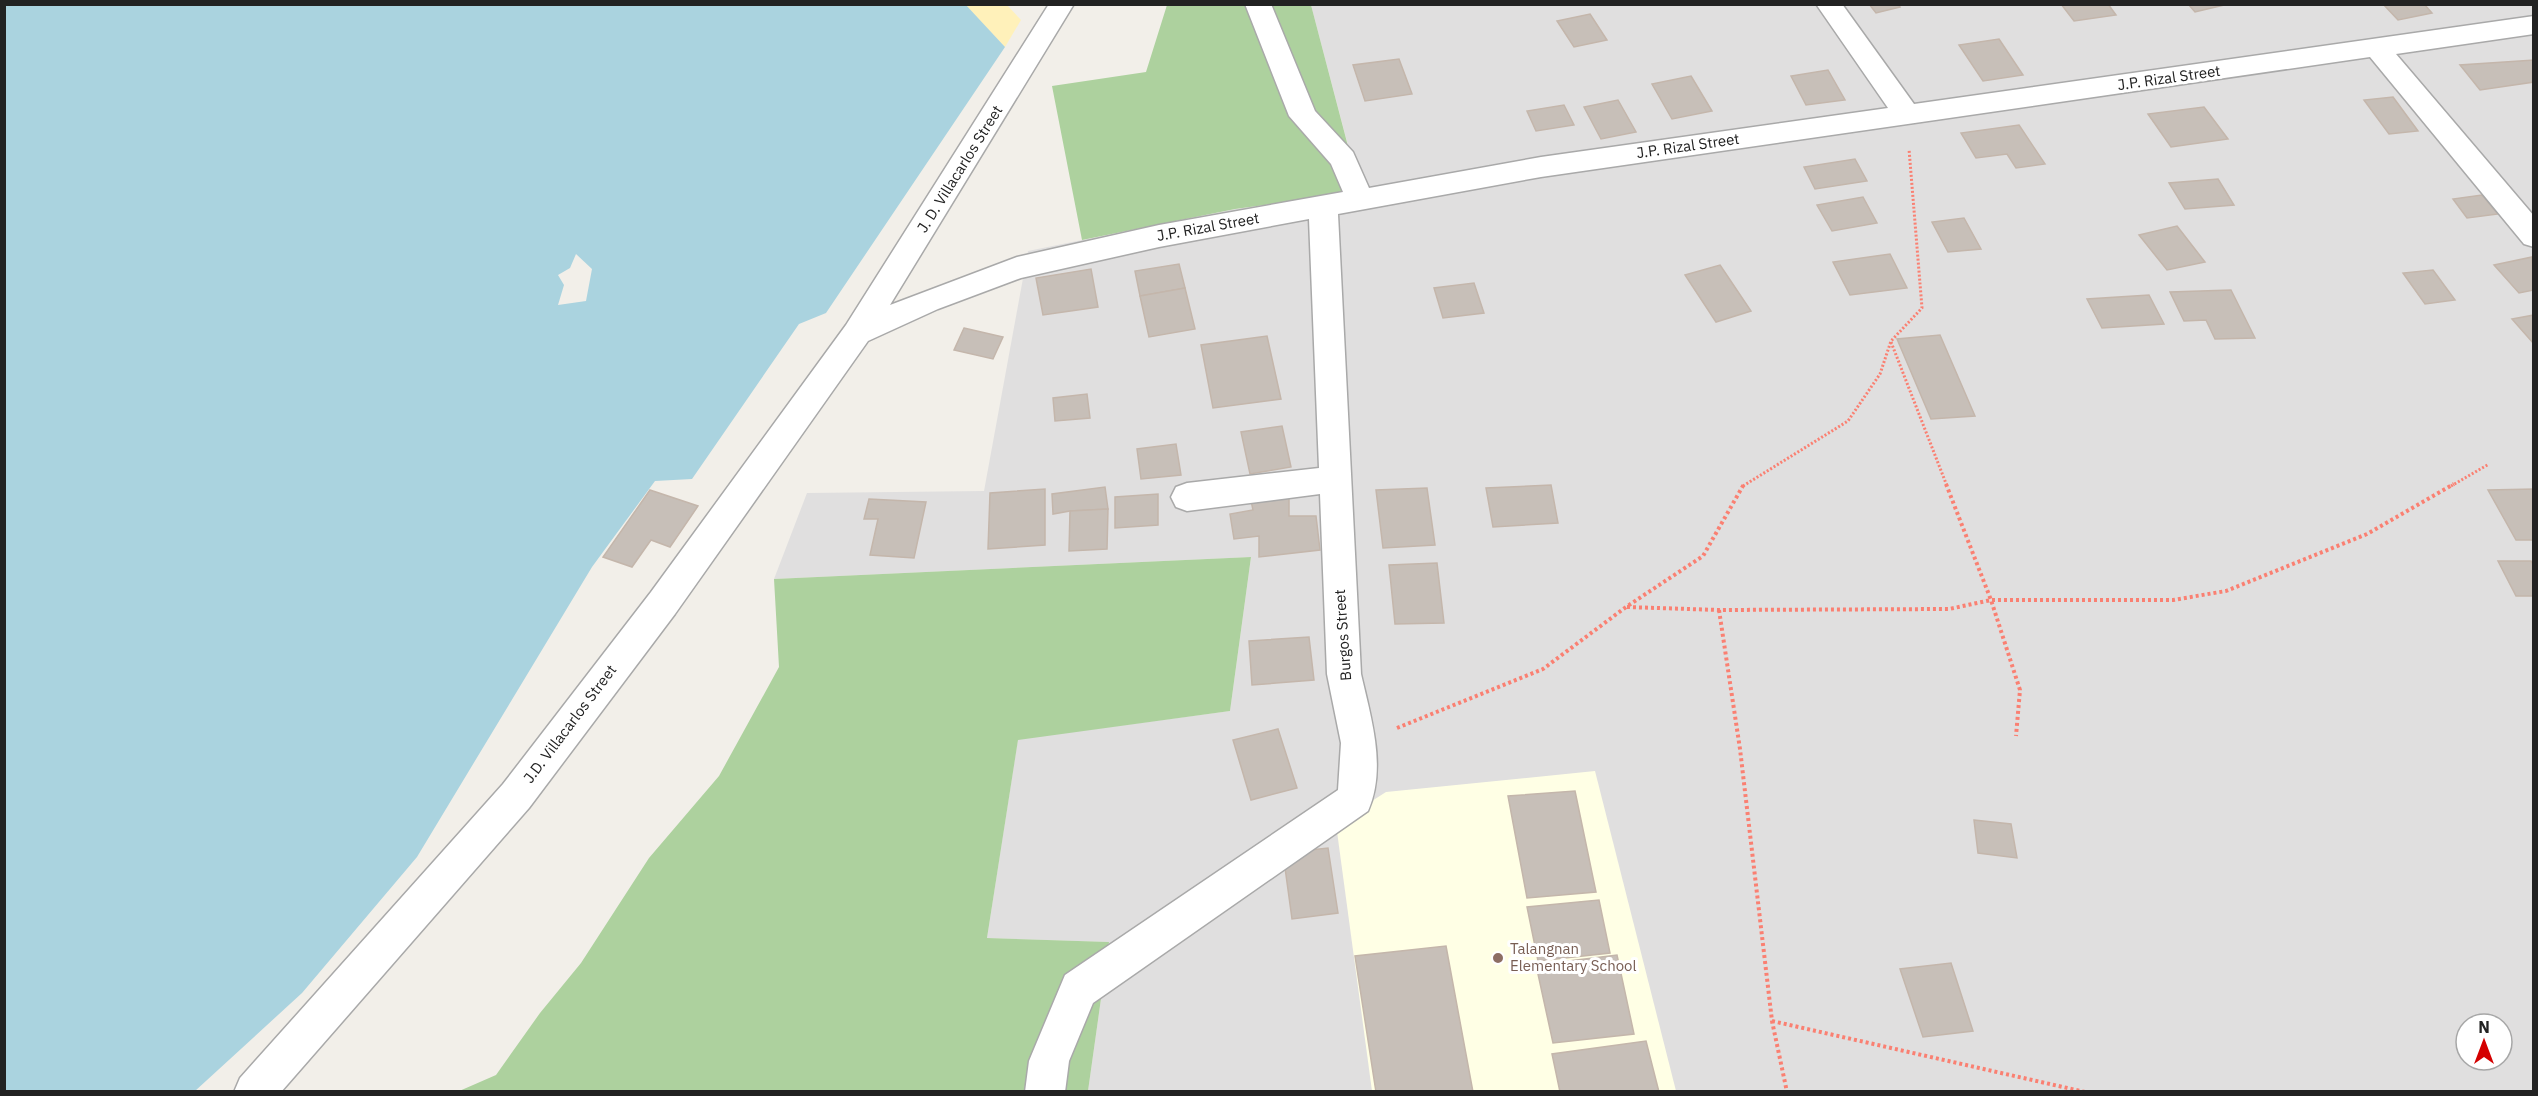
<svg xmlns="http://www.w3.org/2000/svg" width="2538" height="1096" font-family="'IBM Plex Sans',sans-serif">
<style>
.residential{fill:#e0dfdf;fill-rule:evenodd}
.education{fill:#ffffe5}
.forest{fill:#add19e}
.sand{fill:#fff1ba}
.water{fill:#aad3df;fill-rule:evenodd}
.building{fill:#c7bfb8;stroke:#c4b6ab;stroke-width:1.5}
.lines{fill:none;stroke-linecap:round;stroke-linejoin:round}
.minor-casing{stroke:#a9a9a9;stroke-width:3}
.path-far1{stroke:#fa8072;stroke-width:3;stroke-dasharray:2 2;stroke-linecap:butt}
.path{stroke:#fa8072;stroke-width:4;stroke-dasharray:3 3;stroke-linecap:butt}
.minor{fill:#fff;fill-rule:evenodd}
.education-dot{fill:#8d6e63;stroke:#fff;stroke-width:2}
.labels{text-anchor:middle;stroke-width:6;stroke-linejoin:round;paint-order:stroke}
.street-label{font-size:15px;fill:#222;stroke:#fff}
.education-label{font-size:15px;fill:#785e54;stroke:#fff;text-anchor:start}
</style>
<rect width="100%" height="100%" fill="#f2efe9"/>
<!-- residential -->
<path class="residential" d="M1311 5H2533V1091H1088L1109 942 987 938 1018 739 1230 711 1251 557 774 579 807 493 984 491 1028 251 1235 209 1360 191ZM2466 1024H2502V1060H2466Z"/>
<!-- education -->
<polygon class="education" points="1595,771 1676,1091 1372,1091 1336,824 1386,792"/>
<!-- forest -->
<g class="forest">
<polygon points="1167,5 1311,5 1360,192 1235,209 1082,240 1052,86 1146,72"/>
<polygon points="1251,557 1230,711 1018,740 987,938 1109,942 1088,1091 457,1092 496,1075 540,1013 581,963 649,858 719,776 779,667 774,579"/>
</g>
<!-- sand -->
<polygon class="sand" points="965,5 1007,5 1021,20 1005,47"/>
<!-- water -->
<path class="water" d="M5 4H965L1005 47 826 313 799 324 692 479 655 481 592 567 417 857 302 993 195 1091H5ZM576 254 592 269 586 301 558 305 564 285 558 275 570 268Z"/>
<!-- building -->
<g class="building">
<polygon points="1869,4 1898,4 1900,7 1876,13"/>
<polygon points="2061,4 2108,4 2116,15 2074,21"/>
<polygon points="2188,4 2223,4 2224,5 2195,12"/>
<polygon points="2383,4 2424,4 2432,13 2398,20"/>
<polygon points="1590,14 1607,40 1574,47 1557,21"/>
<polygon points="1999,39 2023,75 1983,81 1959,45"/>
<polygon points="1399,59 1412,94 1365,101 1353,65"/>
<polygon points="2534,60 2534,82 2480,90 2460,65"/>
<polygon points="1828,70 1845,100 1806,105 1791,76"/>
<polygon points="1691,76 1712,111 1672,119 1652,84"/>
<polygon points="2393,97 2418,131 2389,134 2364,100"/>
<polygon points="1618,100 1636,132 1601,139 1584,107"/>
<polygon points="1564,105 1574,125 1536,131 1527,111"/>
<polygon points="2204,107 2228,139 2171,147 2148,114"/>
<polygon points="2019,125 2045,164 2016,168 2007,154 1976,158 1961,133"/>
<polygon points="1855,159 1867,181 1815,189 1804,167"/>
<polygon points="2218,179 2234,205 2185,209 2169,183"/>
<polygon points="2482,195 2498,214 2467,218 2453,199"/>
<polygon points="1863,197 1877,223 1832,231 1817,205"/>
<polygon points="1964,218 1981,249 1948,252 1932,222"/>
<polygon points="2177,226 2205,262 2167,270 2139,235"/>
<polygon points="1890,254 1907,288 1850,295 1833,262"/>
<polygon points="2532,257 2534,290 2519,293 2494,265"/>
<polygon points="1179,264 1185,288 1140,296 1135,271"/>
<polygon points="1720,265 1751,311 1716,322 1685,275"/>
<polygon points="1091,269 1098,307 1043,315 1036,278"/>
<polygon points="2433,270 2455,300 2425,304 2403,273"/>
<polygon points="1474,283 1484,313 1443,318 1434,288"/>
<polygon points="1185,288 1195,329 1149,337 1140,296"/>
<polygon points="2231,290 2255,338 2215,339 2206,320 2184,321 2170,292"/>
<polygon points="2149,295 2164,324 2102,328 2087,299"/>
<polygon points="2534,315 2534,344 2512,319"/>
<polygon points="964,328 1003,337 993,359 954,350"/>
<polygon points="1940,335 1975,416 1931,419 1897,339"/>
<polygon points="1267,336 1281,399 1213,408 1201,345"/>
<polygon points="1087,394 1090,418 1055,421 1053,398"/>
<polygon points="1282,426 1291,467 1250,474 1241,432"/>
<polygon points="1176,444 1181,475 1141,479 1137,449"/>
<polygon points="1551,485 1558,523 1493,527 1486,488"/>
<polygon points="1105,487 1108,509 1070,511 1053,514 1052,494"/>
<polygon points="1427,488 1435,545 1383,548 1376,490"/>
<polygon points="1045,489 1045,545 988,549 990,493"/>
<polygon points="2534,489 2534,540 2516,540 2488,490"/>
<polygon points="650,490 698,506 670,547 651,540 632,567 603,557"/>
<polygon points="1289,493 1289,516 1316,516 1320,550 1259,557 1259,536 1234,539 1230,514 1253,510 1250,496"/>
<polygon points="1158,494 1158,525 1115,528 1115,497"/>
<polygon points="869,499 926,502 914,558 870,555 878,519 864,519"/>
<polygon points="1108,509 1107,549 1069,551 1070,511"/>
<polygon points="2498,561 2531,561 2534,566 2534,596 2516,596"/>
<polygon points="1437,563 1444,623 1395,624 1389,565"/>
<polygon points="1309,637 1314,680 1252,685 1249,641"/>
<polygon points="1278,729 1297,788 1251,800 1233,740"/>
<polygon points="1575,791 1596,892 1527,898 1508,796"/>
<polygon points="1974,820 2011,824 2017,858 1978,853"/>
<polygon points="1328,848 1338,913 1292,919 1283,853"/>
<polygon points="1599,900 1610,953 1538,961 1527,907"/>
<polygon points="1446,946 1473,1092 1376,1092 1355,956"/>
<polygon points="1617,955 1634,1034 1553,1043 1536,965"/>
<polygon points="1951,963 1973,1031 1923,1037 1900,969"/>
<polygon points="1646,1041 1659,1092 1560,1092 1552,1054"/>
</g>
<g class="lines">
<!-- minor casing -->
<g class="minor-casing">
<path id="minor" d="M1049 4H1074L890 305 1017 257 1159 225 1343 192 1331 164 1289 116 1245 4H1271L1315 111 1353 152 1369 188 1541 157 1888 108 1816 4H1842L1914 104 2534 16V34L2396 54 2534 216V247L2524 244 2370 57 1541 177 1338 214 1361 674C1371 718 1387 768 1368 811L1093 1003 1069 1061 1065 1092H1025L1029 1061 1065 975 1338 790 1341 743 1327 674 1320 494 1187 511 1176 507 1171 497 1176 487 1187 483 1319 468 1309 219 1159 247 1021 278 938 309 868 341 675 614 529 808 281 1092H234L240 1078 503 784 651 592 846 325Z"/>
</g>
<!-- path-far1 -->
<g class="path-far1">
<polyline points="1891,342 1947,486"/>
<polyline points="1743,486 1848,421 1880,374 1891,341 1922,308 1909,149"/>
<polyline points="2451,486 2489,464"/>
</g>
<!-- path -->
<g class="path">
<polyline points="1946,484 1991,600 2020,690 2016,736"/>
<polyline points="1627,607 1719,610 1949,609 1991,600 2173,600 2226,591 2367,534 2454,484"/>
<polyline points="1719,610 1740,749 1772,1021 1787,1092"/>
<polyline points="1397,728 1543,669 1626,607 1703,556 1744,484"/>
<polyline points="1772,1021 2085,1092"/>
</g>
<!-- minor -->
<use href="#minor" class="minor"/>
</g>
<!-- markers -->
<circle class="education-dot" cx="1498" cy="958" r="6"/>
<g class="labels">
<!-- street labels -->
<g class="street-label">
<text transform="translate(2169 78) rotate(-8)" y="5">J.P. Rizal Street</text>
<text transform="translate(1688 146) rotate(-8)" y="5">J.P. Rizal Street</text>
<text transform="translate(960 169) rotate(-58)" y="5">J. D. Villacarlos Street</text>
<text transform="translate(1208 227) rotate(-10)" y="5">J.P. Rizal Street</text>
<text transform="translate(1343 635) rotate(-94)" y="5">Burgos Street</text>
<text transform="translate(570 724) rotate(-53)" y="5">J.D. Villacarlos Street</text>
</g>
<!-- education labels -->
<g class="education-label">
<text x="1510" y="954">Talangnan<tspan x="1510" dy="17">Elementary School</tspan></text>
</g>
</g>
<!-- border -->
<rect width="2538" height="1096" fill="none" stroke="#222222" stroke-width="12"/>
<!-- north arrow -->
<g transform="translate(2484 1042)"><circle r="28" fill="#ffffff" stroke="#a7a7a7" stroke-width="1.5"/>
<path d="M0-4.5L10 22L0 15L-10 22Z" fill="#d40000"/>
<text y="-9" font-size="16" font-weight="bold" text-anchor="middle" fill="#222222">N</text>
</g>
</svg>
